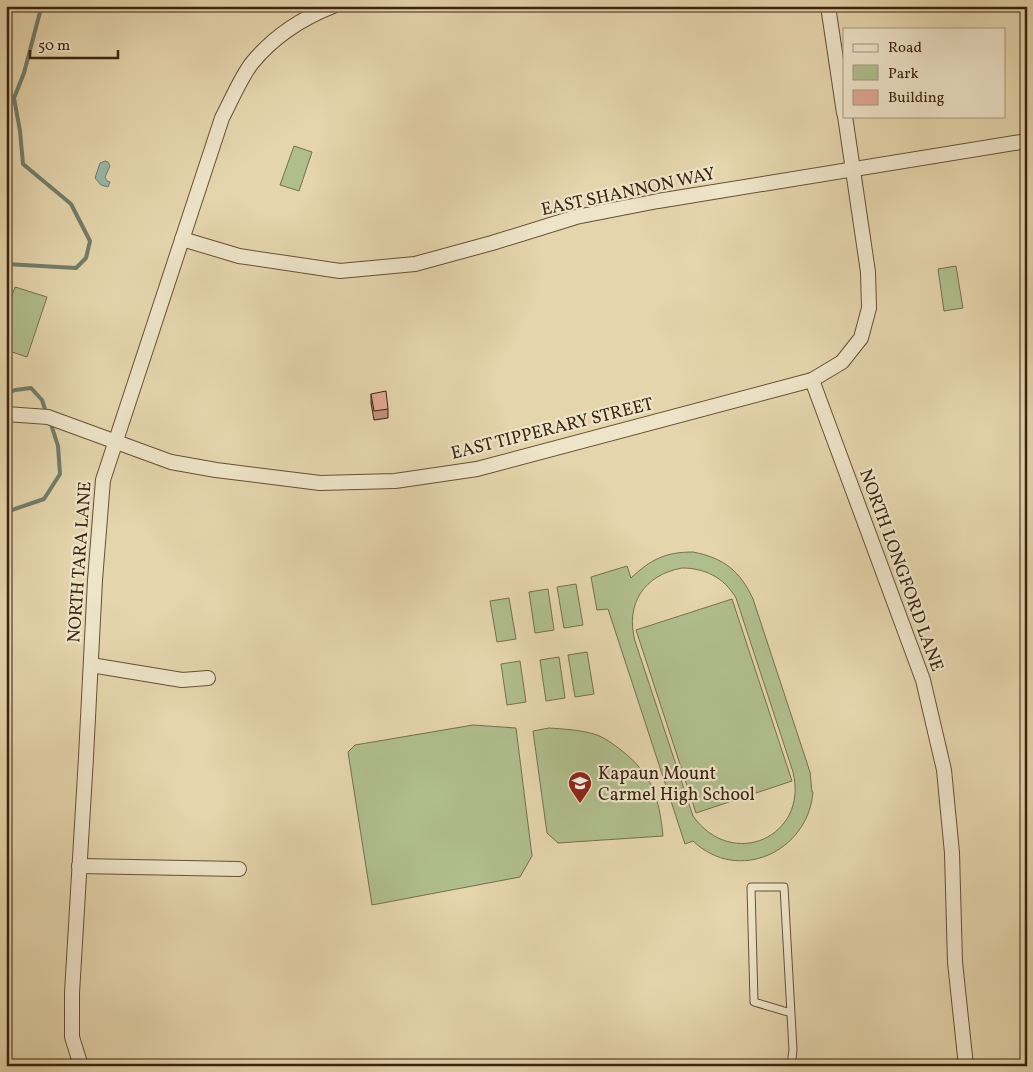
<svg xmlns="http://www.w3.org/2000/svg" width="1033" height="1072" font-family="Vollkorn,serif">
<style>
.green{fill:#b0be8d;stroke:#76704e;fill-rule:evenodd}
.water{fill:#96b9a8;stroke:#727d6b}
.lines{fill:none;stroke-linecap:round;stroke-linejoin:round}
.stream{stroke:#727d6b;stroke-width:4}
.lane-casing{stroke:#665036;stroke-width:9}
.street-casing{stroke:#665036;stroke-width:16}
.lane{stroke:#eee4c9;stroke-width:7}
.street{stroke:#eee4c9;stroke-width:14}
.wall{fill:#c3907f;stroke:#3b230f}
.building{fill:#e3a894;stroke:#3b230f}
.labels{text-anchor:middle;stroke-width:4.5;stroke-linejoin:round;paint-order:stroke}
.street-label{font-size:18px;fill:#3b230f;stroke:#eee4c9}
.poi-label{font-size:18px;fill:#3b230f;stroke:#eee4c9;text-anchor:start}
</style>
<rect width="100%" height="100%" fill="#e5d5ac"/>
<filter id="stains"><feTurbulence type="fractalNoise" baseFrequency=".004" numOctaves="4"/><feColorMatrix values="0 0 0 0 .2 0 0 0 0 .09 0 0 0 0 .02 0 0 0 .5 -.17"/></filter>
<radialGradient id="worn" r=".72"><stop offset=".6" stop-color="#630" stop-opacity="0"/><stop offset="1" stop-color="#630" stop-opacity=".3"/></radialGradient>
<!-- green -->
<g class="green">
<polygon points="294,146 312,152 299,191 280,185"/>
<polygon points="956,266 963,308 944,311 938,269"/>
<polygon points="15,287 47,297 27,357 6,350 6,313"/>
<path d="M693 552C724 558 740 571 753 599L810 772 812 792H813C808 852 738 884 693 841L685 844 608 609 597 610 591 577 627 566 631 578C651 559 666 552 693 552ZM682 568C704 568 724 577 736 598L793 772C809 837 732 871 693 816L635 641C625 604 644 575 682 568Z"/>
<polygon points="576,584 583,625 564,628 557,587"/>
<polygon points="548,589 554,630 535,633 529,592"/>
<polygon points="509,598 516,639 497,642 490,601"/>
<polygon points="732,599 792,781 696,813 636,630"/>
<polygon points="587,652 594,694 575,697 568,655"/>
<polygon points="559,657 565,698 546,701 540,660"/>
<polygon points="520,661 526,702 507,705 501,664"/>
<polygon points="473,725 516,728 532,856 520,877 372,905 348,752 355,745"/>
<path d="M549 728C564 729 580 730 594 734 604 737 613 744 621 750 653 775 659 798 663 836L558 843 547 833 533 731Z"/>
</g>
<!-- water -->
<polygon class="water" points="105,161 108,162 110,166 105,177 107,181 110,182 108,187 101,185 95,178 100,163"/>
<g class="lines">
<!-- stream -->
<g class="stream">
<polyline points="6,264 76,268 86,258 90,241 71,204 23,164 20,131 14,98 24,73 40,12 37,6"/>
<polyline points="6,394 15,390 31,388 42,400 47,415"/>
<polyline points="6,512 44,499 60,474 58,446 50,421"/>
</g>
<!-- lane casing -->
<g class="lane-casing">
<polyline id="lane" points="791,1013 754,1002 751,887 784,887 793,1050 791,1066"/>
</g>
<!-- street casing -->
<g class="street-casing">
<g id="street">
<polyline points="828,6 844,113"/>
<polyline points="182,239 239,256 340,271 415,264 492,243 576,217 658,201 1027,141"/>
<polyline points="812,380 923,680 944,770 952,853 955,962 966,1066"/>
<polyline points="6,414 48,417 171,462 216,470 320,483 395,481 477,469 812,380 842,362 861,338 869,308 868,272 845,116"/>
<polyline points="91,665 182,680 208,678"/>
<polyline points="79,866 239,869"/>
<path d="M81 1066 72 1037V993L86 757 95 580 103 480 222 118C231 101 241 77 252 63 274 36 300 19 333 6"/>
</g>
</g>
<!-- lane -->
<use href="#lane" class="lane"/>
<!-- street -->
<use href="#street" class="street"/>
</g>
<!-- wall -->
<polygon class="wall" points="371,394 388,409 388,418 374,420 371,403"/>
<!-- building -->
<polygon class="building" points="386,391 388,409 374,411 371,394"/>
<!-- icons -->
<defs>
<g id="school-pin" transform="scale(1.25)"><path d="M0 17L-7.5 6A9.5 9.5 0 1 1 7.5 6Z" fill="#8f2418" stroke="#eee4c9"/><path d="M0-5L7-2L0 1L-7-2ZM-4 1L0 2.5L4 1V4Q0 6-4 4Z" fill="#fff"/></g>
</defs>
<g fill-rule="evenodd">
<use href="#school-pin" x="580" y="783"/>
</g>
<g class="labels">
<!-- street labels -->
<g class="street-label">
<text transform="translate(628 191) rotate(-12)" y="6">EAST SHANNON WAY</text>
<text transform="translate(552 428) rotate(-14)" y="6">EAST TIPPERARY STREET</text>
<text transform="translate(79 562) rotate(-86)" y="6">NORTH TARA LANE</text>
<text transform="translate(902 570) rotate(70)" y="6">NORTH LONGFORD LANE</text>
</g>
<!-- poi labels -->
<g class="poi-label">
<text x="598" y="779">Kapaun Mount<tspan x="598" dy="21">Carmel High School</tspan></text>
</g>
</g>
<!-- margin -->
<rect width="1033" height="1072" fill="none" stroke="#e5d5ac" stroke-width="25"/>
<rect x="8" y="8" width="1018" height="1057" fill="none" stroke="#3b230f" stroke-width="2.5"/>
<rect x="12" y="12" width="1008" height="1047" fill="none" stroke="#3b230f"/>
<!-- legend -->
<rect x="843" y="28" width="162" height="90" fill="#eee4c9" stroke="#a6977f"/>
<rect x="853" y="44" width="25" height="8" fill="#eee4c9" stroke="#a6977f"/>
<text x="888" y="52" font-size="15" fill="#3b230f">Road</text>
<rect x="853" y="65" width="25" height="15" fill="#b0be8d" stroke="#a6977f"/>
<text x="888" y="78" font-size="15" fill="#3b230f">Park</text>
<rect x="853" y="90" width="25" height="15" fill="#e3a894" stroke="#a6977f"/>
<text x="888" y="102" font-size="15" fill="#3b230f">Building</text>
<!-- scale -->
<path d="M30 50v8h88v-8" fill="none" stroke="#3b230f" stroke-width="2.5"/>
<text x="38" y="50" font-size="15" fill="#3b230f" stroke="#eee4c9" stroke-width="4" paint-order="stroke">50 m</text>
<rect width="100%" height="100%" filter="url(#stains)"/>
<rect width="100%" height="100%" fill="url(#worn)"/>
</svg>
